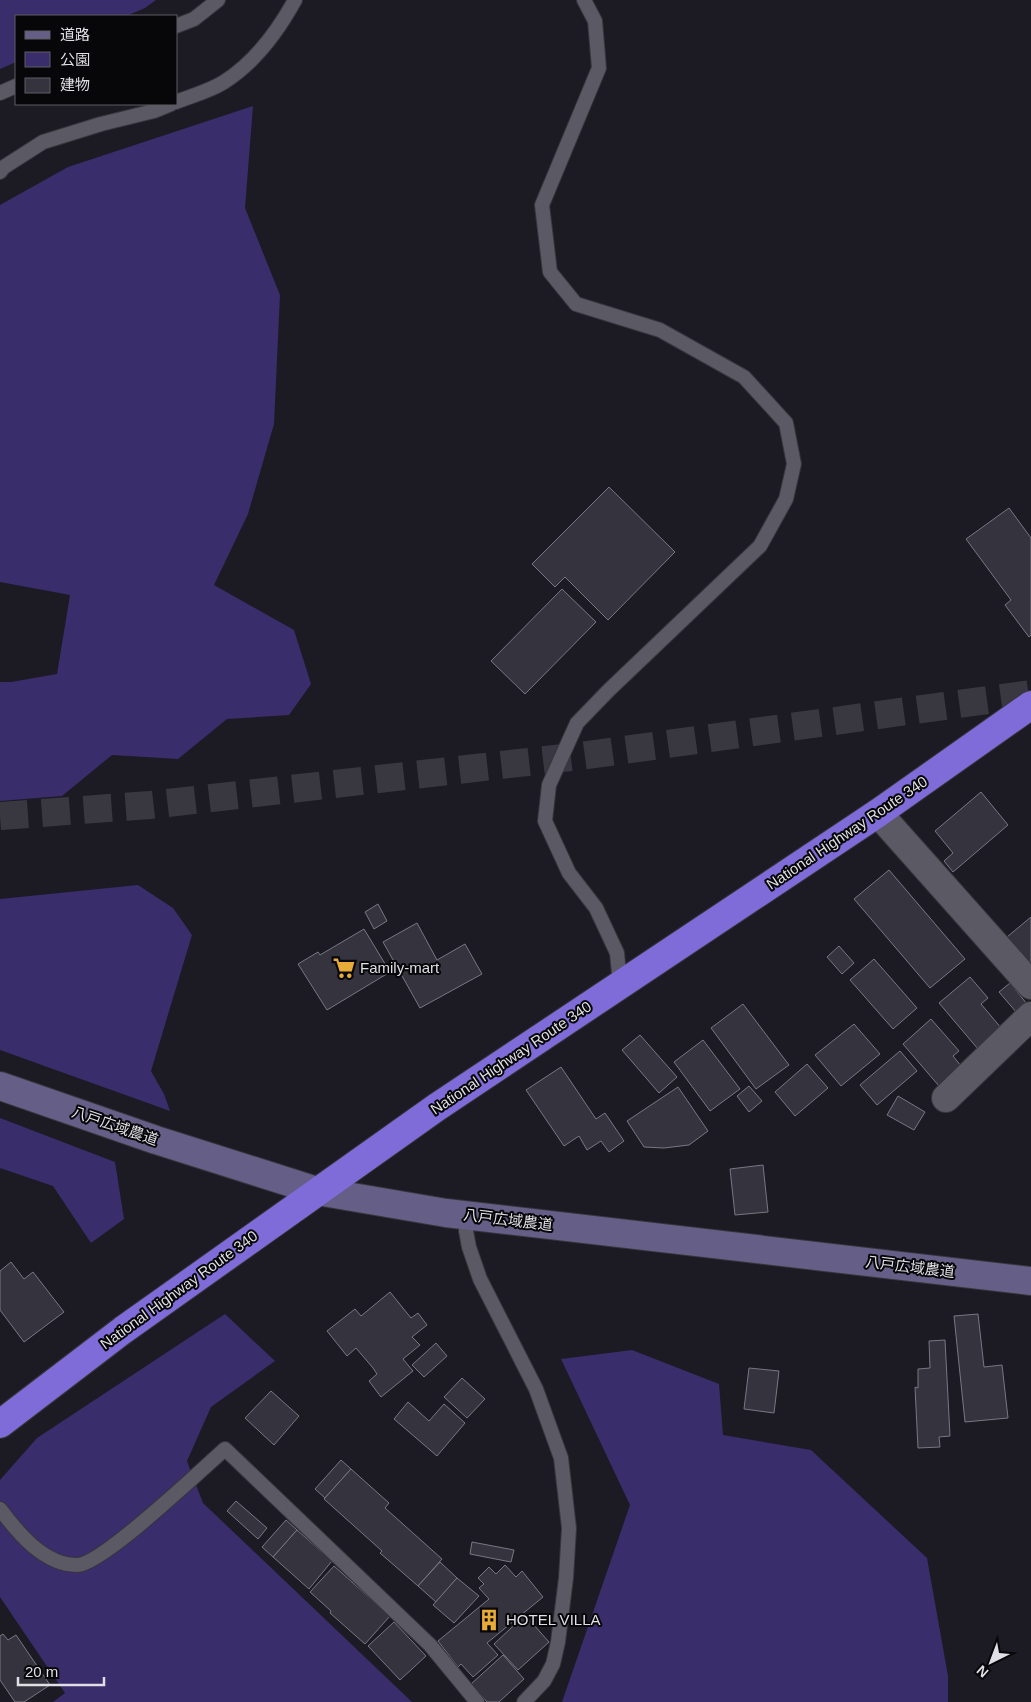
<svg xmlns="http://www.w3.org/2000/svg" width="1031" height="1702" font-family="Helvetica,'Noto Sans JP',sans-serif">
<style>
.green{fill:#392d6b}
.building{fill:#35343e;stroke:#787783}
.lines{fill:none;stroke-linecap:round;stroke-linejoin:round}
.highway-tunnel{stroke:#393841;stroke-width:28;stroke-dasharray:28 14;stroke-linecap:butt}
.lane-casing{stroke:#37363d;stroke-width:16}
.street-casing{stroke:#37363d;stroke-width:30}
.secondary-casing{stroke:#37363d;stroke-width:30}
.highway-casing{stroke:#37363d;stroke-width:30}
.lane{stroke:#5a5964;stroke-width:14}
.street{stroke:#5a5964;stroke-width:28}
.secondary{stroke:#655f87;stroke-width:28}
.highway{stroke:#7f6cd9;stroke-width:28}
.labels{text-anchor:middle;stroke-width:4;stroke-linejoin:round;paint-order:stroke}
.street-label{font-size:15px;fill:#dfdfe5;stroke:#07070a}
.poi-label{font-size:15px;fill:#dfdfe5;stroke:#07070a;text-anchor:start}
</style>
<rect width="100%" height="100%" fill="#1c1b24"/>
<!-- green -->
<g class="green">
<polygon points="0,0 156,0 145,8 126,16 16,16 16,62 0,69"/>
<polygon points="253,106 245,208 280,295 274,424 248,514 214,585 294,630 311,684 289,715 227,719 178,759 112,755 62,796 0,801 0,682 11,682 57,674 70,595 0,582 0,205 68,167"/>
<polygon points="138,885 173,908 192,935 151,1071 164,1094 170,1111 0,1050 0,899"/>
<polygon points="0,1118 115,1162 124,1219 91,1243 53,1186 0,1168"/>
<polygon points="225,1314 275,1361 211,1407 187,1461 203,1503 412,1702 53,1702 65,1693 0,1597 0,1480 37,1438"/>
<polygon points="632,1350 719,1384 723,1435 811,1450 927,1558 948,1676 948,1702 562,1702 630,1505 561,1359"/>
</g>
<!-- building -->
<g class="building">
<polygon points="609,487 675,552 608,620 565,577 555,587 532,564"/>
<polygon points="1009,508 1031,538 1031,635 1029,637 1005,605 1011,600 966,539"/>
<polygon points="562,589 596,622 525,694 491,661"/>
<polygon points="981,792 1008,825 953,872 944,861 953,853 935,831"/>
<polygon points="889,870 965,959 930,988 854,899"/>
<polygon points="378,904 387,921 374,929 365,912"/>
<polygon points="1031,917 1031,965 1007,937"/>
<polygon points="417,923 437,960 465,944 482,974 420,1008 383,942"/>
<polygon points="364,929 390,972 327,1010 298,964 318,952 320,955"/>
<polygon points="839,946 854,963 842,974 827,957"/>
<polygon points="874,959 917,1008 893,1029 850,980"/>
<polygon points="970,977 988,998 981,1004 1002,1029 978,1049 939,1003"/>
<polygon points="1010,983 1027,1004 1017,1013 999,992"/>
<polygon points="743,1004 789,1065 756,1089 711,1028"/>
<polygon points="931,1019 959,1051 953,1056 961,1066 939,1086 903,1044"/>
<polygon points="854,1024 880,1054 841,1086 815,1055"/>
<polygon points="640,1035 677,1077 659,1093 622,1050"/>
<polygon points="703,1040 740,1089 710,1111 674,1062"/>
<polygon points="900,1051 917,1071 877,1105 860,1085"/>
<polygon points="807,1064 828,1088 795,1116 775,1092"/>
<polygon points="561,1067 596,1119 605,1113 624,1141 609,1152 601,1141 587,1150 579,1136 564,1146 526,1090"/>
<polygon points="749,1086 762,1101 749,1112 737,1096"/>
<polygon points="678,1087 708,1131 689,1145 664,1148 644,1147 627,1121"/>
<polygon points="898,1096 925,1112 914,1130 887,1115"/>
<polygon points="763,1165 768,1212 735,1215 730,1169"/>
<polygon points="11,1262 24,1279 33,1272 64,1312 24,1342 0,1310 0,1271"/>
<polygon points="390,1292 411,1318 418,1313 427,1325 412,1337 420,1345 403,1359 413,1371 381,1397 369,1381 377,1374 373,1368 356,1348 347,1356 327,1331 355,1309 361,1316"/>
<polygon points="978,1314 984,1367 1002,1365 1008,1418 965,1422 954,1316"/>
<polygon points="945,1340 950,1436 939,1437 940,1447 918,1448 915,1387 918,1388 918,1369 930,1368 929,1341"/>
<polygon points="436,1343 447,1356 424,1377 412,1365"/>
<polygon points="749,1368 779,1371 774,1413 744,1409"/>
<polygon points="462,1378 485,1399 467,1418 444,1397"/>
<polygon points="271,1391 299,1416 274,1445 245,1418"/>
<polygon points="408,1402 429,1421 444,1404 465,1423 437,1456 394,1419"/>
<polygon points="341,1460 351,1469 325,1498 315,1489"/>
<polygon points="351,1469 389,1503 385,1508 442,1559 418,1586 380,1553 382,1551 324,1499"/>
<polygon points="236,1501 267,1528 258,1539 227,1511"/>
<polygon points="286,1520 297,1530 273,1557 262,1547"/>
<polygon points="297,1530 332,1561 309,1589 273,1557"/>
<polygon points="472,1542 514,1550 511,1562 470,1554"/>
<polygon points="440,1562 457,1578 436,1602 418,1586"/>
<polygon points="505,1565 516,1577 522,1571 543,1597 487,1643 498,1655 473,1677 461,1664 458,1667 438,1641 489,1599 479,1588 484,1584 478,1578 489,1567 496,1574"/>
<polygon points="334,1566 390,1616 365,1644 330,1613 331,1611 310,1592"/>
<polygon points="457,1578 479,1596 454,1623 433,1605"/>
<polygon points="525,1615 549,1642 518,1670 494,1644"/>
<polygon points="394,1622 426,1656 400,1680 368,1646"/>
<polygon points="3,1634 8,1640 16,1635 50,1685 24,1702 15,1702 0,1680 0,1636"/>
<polygon points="503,1655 524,1679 499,1702 487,1702 471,1684"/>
</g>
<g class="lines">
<!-- highway-tunnel -->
<polyline class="highway-tunnel" points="0,816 150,805 580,756 1031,694"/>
<!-- lane casing -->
<g class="lane-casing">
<g id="lane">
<polyline points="584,0 595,21 599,68 542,205 550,272 576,304 660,330 744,377 786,423 794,464 786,499 760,546 609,690 577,723 549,785 545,821 569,873 596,908 617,953 620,984"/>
<polyline points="176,26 194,19 218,0"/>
<polyline points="0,93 16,86"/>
<path d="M176 102C191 96 210 91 224 82 254 63 278 31 295 0"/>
<polyline points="0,172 4,167 43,142 101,124 154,111 171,104"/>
<polyline points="467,1215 466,1231 469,1247 480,1279 536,1389 561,1458 569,1528 566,1578 558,1642 553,1664 544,1681 524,1702"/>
<path d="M0 1509C18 1533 44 1565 77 1565 102 1565 201 1470 225 1449L430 1645 477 1702"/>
</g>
</g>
<!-- street casing -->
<g class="street-casing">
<g id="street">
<polyline points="878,813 1031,985"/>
<polyline points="946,1098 1031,1016"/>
</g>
</g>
<!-- secondary casing -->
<g class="secondary-casing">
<polyline id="secondary" points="0,1086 156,1140 317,1191 446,1213 1031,1281"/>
</g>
<!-- highway casing -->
<g class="highway-casing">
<polyline id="highway" points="0,1424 123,1330 437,1107 878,813 1031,705"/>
</g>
<!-- lane -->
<use href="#lane" class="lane"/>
<!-- street -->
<use href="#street" class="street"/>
<!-- secondary -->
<use href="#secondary" class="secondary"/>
<!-- highway -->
<use href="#highway" class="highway"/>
</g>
<!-- icons -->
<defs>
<g id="supermarket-bare" transform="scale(1.725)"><path d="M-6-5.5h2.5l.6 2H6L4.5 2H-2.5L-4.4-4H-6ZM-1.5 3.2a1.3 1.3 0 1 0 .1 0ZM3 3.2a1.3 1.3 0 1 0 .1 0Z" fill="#e9ab38" stroke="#07070a" stroke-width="2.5" paint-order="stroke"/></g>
<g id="building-bare" transform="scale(1.725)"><path d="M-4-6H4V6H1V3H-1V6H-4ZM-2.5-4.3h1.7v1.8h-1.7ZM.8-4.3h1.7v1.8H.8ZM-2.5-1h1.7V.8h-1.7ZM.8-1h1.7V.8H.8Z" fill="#e9ab38" stroke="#07070a" stroke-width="2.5" paint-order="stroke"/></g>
</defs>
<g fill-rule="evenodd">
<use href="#supermarket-bare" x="344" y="968"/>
<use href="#building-bare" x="489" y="1620"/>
</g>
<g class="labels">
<!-- street labels -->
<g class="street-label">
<text transform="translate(847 833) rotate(-34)" y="5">National Highway Route 340</text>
<text transform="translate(511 1058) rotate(-34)" y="5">National Highway Route 340</text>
<text transform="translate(115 1126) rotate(19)" y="5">八戸広域農道</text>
<text transform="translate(508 1220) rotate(7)" y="5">八戸広域農道</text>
<text transform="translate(910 1267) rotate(7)" y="5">八戸広域農道</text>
<text transform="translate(179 1290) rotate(-36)" y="5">National Highway Route 340</text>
</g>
<!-- poi labels -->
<g class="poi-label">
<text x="360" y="973">Family-mart</text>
<text x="506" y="1625">HOTEL VILLA</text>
</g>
</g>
<!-- legend -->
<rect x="15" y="15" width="162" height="90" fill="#07070a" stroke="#5d5d62"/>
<rect x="25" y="31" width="25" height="8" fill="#655f87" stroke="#5d5d62"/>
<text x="60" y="40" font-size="15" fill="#dfdfe5">道路</text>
<rect x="25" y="52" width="25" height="15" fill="#392d6b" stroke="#5d5d62"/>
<text x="60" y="65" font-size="15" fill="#dfdfe5">公園</text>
<rect x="25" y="78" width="25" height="15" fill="#35343e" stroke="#5d5d62"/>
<text x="60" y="90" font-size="15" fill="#dfdfe5">建物</text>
<!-- north arrow -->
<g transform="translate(991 1662) rotate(222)" stroke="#07070a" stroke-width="4" paint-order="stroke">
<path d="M0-4L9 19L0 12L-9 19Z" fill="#dfdfe5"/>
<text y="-8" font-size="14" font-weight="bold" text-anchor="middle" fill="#dfdfe5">N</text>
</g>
<!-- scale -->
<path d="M18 1677v8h86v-8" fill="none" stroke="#dfdfe5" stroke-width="2.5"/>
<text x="25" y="1677" font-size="15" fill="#dfdfe5" stroke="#07070a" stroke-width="4" paint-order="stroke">20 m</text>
</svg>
